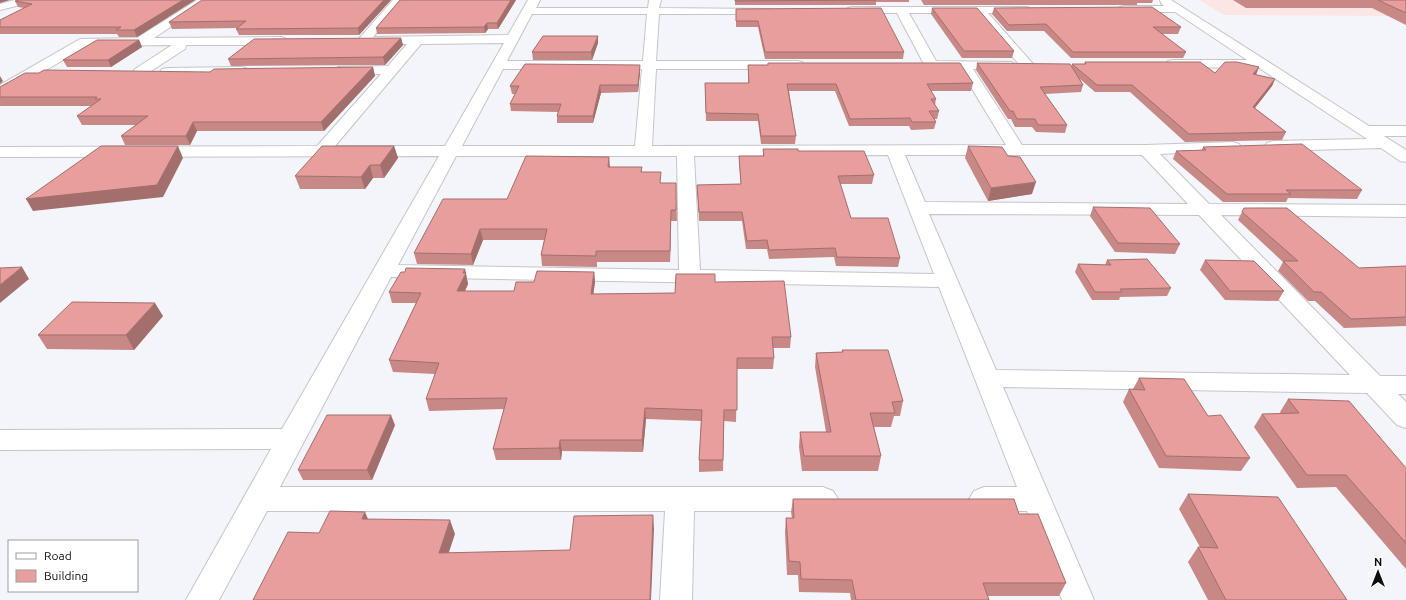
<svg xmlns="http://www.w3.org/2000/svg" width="1406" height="600" font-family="Ubuntu,sans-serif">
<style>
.education{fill:#fbe5e5}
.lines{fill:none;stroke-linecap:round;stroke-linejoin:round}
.street-casing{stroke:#c4c5ca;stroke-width:2}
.street{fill:#fff;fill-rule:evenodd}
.wall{fill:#c78886}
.shaded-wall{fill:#a26f6d}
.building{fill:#e79e9c;stroke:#a26f6d}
</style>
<rect width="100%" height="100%" fill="#f4f5fa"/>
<!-- education -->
<polygon class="education" points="1199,0 1406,0 1406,16 1224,15"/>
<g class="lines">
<!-- street casing -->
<g class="street-casing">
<g id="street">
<polygon points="15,0 34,0 32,2 0,10 0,4"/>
<polygon points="197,0 211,0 154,38 281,37 285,38 287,41 285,44 281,45 186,45 185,49 145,75 140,76 135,75 133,72 135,69 172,45 87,46 5,94 0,95 0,85 80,39 137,38"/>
<path d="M393 0H405L373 37 508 35 528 0H540L536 8H648L649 0H661L659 8 770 9 772 11 770 13 766 14H659L656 61H797L802 62 804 65 802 68 797 69H656L652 146 1006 145 960 69 926 68 897 13H852L848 12 846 10 848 8 852 7H1028L1030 9 1028 11 1024 12 988 13 1034 65 1032 68H1022L976 13H909L936 61 1012 62 1014 65 1012 68 1007 69H973L1022 145H1146L1233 142 1239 144 1241 147 1239 150 1160 154 1209 204 1406 205V217L1221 215 1380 376H1406V394H1398L1406 402V428L1397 425 1367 393 1003 387 1094 600H1062L1027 511H984L974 507 969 499 974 491 984 487H1017L939 287 391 277 280 487H823L833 491 838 499 833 507 823 511H694L692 600H660L665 511H267L219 600H186L271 449 0 450V430L282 429 439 156 0 157V147L317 146 381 74H343L338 73 336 70 338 67 388 66 407 44 363 45 359 44 357 41ZM532 14H647L643 61H507ZM504 43 445 146H335L421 44ZM503 69H642L635 146H462ZM888 155 934 274 700 270 694 156ZM905 155H1142L1188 204 925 202ZM456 156H677L679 270 398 265ZM929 214 1199 215 1350 375 996 370Z"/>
<polygon points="1160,0 1171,0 1369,126 1406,126 1406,136 1384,136 1406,150 1406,162 1400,161 1381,148 1273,151 1267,149 1265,146 1267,143 1273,141 1367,139 1259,68 1168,67 1166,64 1168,61 1173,60 1247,60 1175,12 1124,12 1120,11 1118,9 1120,7 1124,6 1164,6 1161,3"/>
<polygon points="241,67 246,68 248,71 246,74 167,76 162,75 160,72 162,69 167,68"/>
</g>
</g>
<!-- street -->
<use href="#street" class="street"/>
</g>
<!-- wall -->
<g class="wall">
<polygon points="195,0 137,37 119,37 117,34 0,34 0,20 24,8 18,7 15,1"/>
<polygon points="391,0 359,35 239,35 236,29 238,28 172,29 169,22"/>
<polygon points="400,0 516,0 498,29 488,29 485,33 377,34 376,28"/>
<polygon points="735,0 909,0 909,2 876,2 876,5 735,5"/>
<polygon points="921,0 1153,0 1152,3 1137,3 1137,5 924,5"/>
<polygon points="1233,0 1406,0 1406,25 1372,8 1246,8"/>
<polygon points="932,8 1014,51 1012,58 962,58 931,14"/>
<polygon points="994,8 1181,27 1178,34 1162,34 1186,52 1183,58 1071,58 1044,31 1007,31 992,14"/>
<polygon points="736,9 904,52 903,59 765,59 758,27 736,27"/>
<polygon points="598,36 598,43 592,60 533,60 532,52"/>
<polygon points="401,38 403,45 385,65 231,66 228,59"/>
<polygon points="139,40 142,47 111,67 67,67 63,60"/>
<polygon points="1085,62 1215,73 1256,75 1275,79 1272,86 1255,108 1286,132 1282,140 1185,142 1130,92 1095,92 1080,79 1083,85 1081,92 1045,94 1067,125 1065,133 1036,132 1032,127 1015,127 1011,119 1008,119 976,70 977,63 1071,67 1072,64 1084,64"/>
<polygon points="768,63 973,83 971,91 931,91 936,99 935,105 939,111 937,119 934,119 936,122 934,129 911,130 909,126 849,126 835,91 789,91 796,136 795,144 761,144 758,121 706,121 705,83 748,83 748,65 768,65"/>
<polygon points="373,67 375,76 324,131 197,131 190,145 125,145 121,136 136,125 82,125 77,116 91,106 0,106 0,87 210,72"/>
<polygon points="640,72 638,92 601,93 593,123 557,123 557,116 558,112 511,111 510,104 515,94 512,94 510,86"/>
<polygon points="394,146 398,158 384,178 373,178 365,189 300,189 295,176"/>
<polygon points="968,146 1032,194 988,201 965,158"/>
<polygon points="1203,147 1362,190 1357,199 1288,198 1286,202 1223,202 1173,159 1176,151 1202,150"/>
<polygon points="763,149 798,151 874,175 872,184 840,184 851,218 900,258 898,267 836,266 834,257 769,259 767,249 746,249 742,221 699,221 697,185 741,184 739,164 739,156 763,156"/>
<polygon points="610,167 642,167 642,172 661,183 676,183 677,221 671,221 670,262 597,262 597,267 542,266 541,255 544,240 483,240 473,265 417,264 414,253 507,199"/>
<polygon points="1093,207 1180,244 1175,254 1115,252 1090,216"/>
<polygon points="1242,212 1359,268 1406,266 1406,326 1344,328 1315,301 1308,301 1278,271 1283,262 1238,220"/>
<polygon points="1107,260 1171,288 1167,296 1120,297 1119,300 1092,300 1075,272 1078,264 1105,265"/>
<polygon points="1205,260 1284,291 1278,301 1225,300 1200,270"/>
<polygon points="465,269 468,284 465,291 514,291 534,282 594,272 595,282 593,294 675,293 715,282 791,337 790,348 773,348 774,358 773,369 737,369 736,422 724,421 723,471 699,472 699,460 701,421 646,419 643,452 562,451 561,460 496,460 493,449 504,409 429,411 426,399 435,374 393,372 389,360 416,303 392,303 389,292"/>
<polygon points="163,316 134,350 47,349 38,335"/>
<polygon points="842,350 903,401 900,416 894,416 891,427 874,427 881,456 878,471 802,471 799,447 800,432 826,432 815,367 816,353 842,352"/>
<polygon points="1139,378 1208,416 1250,458 1241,471 1159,468 1123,402 1129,389 1133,389"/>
<polygon points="1288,399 1406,468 1406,569 1336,487 1297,488 1254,427 1262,414 1281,414 1280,412"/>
<polygon points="395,425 372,480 303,480 298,470"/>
<polygon points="1188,494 1347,600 1208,600 1188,562 1198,547 1200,547 1179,509"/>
<polygon points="793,499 1019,514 1066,583 1059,596 987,596 989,600 851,600 850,593 799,592 798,575 787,575 785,532 786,518 792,518 791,512"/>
</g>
<!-- shaded-wall -->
<g class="shaded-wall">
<polygon points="0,0 10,0 0,3"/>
<polygon points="183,0 195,0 137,37 134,30"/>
<polygon points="384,0 391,0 359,35 358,28"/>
<polygon points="511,0 516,0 498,29 497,23"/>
<polygon points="487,23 488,29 485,33 484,27"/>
<polygon points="598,36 598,43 592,60 591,52"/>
<polygon points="401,38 403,45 385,65 383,57"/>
<polygon points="139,40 142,47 111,67 108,60"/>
<polygon points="640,65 640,72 638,92 638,85"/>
<polygon points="373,67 375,76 324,131 321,122"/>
<polygon points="1259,67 1256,75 1253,74"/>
<polygon points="0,76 3,81 0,84"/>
<polygon points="1275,79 1272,86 1250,114 1253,107"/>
<polygon points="600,85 601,93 593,123 593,116"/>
<polygon points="193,122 197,131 190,145 186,136"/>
<polygon points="178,146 183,158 163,197 33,211 26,199"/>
<polygon points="394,146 398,158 384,178 380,165"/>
<polygon points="609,157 610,167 608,178 608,167"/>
<polygon points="370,165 373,178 365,189 361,177"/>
<polygon points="1036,182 1032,194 988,201 991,188"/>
<polygon points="671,210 671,221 670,262 670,251"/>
<polygon points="480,229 483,240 473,265 471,254"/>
<polygon points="22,267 29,279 0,303 0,285"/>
<polygon points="465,269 468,284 460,302 457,291"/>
<polygon points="594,272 595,282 592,305 591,294"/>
<polygon points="155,303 163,316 134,350 126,335"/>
<polygon points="645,408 646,419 643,452 642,440"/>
<polygon points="391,415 395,425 372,480 367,470"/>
<polygon points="560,440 562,451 561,460 559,448"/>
<polygon points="365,512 371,526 362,519"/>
<polygon points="653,515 654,529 651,600 650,600"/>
<polygon points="450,520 455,534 444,567 439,553"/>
</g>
<!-- building -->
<g class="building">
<polygon points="19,0 183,0 134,30 116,30 121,27 0,27 0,20 32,4 15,1"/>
<polygon points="202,0 384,0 358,28 236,29 246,21 169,22"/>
<polygon points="400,0 511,0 497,23 487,23 484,27 376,28"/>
<polygon points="735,0 876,0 735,1"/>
<polygon points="1378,0 1406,0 1406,13"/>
<polygon points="1152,7 1181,27 1153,27 1186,52 1073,52 1046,24 1009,25 994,8"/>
<polygon points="881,8 904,52 765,52 758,21 736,21 736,9"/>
<polygon points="932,8 977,8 1014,51 964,51"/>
<polygon points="543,36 598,36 591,52 532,52"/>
<polygon points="401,38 383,57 228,59 254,39"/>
<polygon points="97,40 139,40 108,60 63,60"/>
<polygon points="1085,62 1200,62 1215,73 1225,62 1237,62 1259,67 1253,74 1275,79 1253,107 1286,132 1189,134 1132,85 1097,85 1072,64 1086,64"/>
<polygon points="768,63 960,63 973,83 927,84 936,99 931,99 939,111 929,111 936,122 912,122 910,118 850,119 836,84 787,84 796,136 761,136 758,114 706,113 705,83 749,83 748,65 768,65"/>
<polygon points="977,63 1070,64 1083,85 1040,87 1067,125 1038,125 1035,119 1017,119 1013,111 1010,111"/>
<polygon points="525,64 640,65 638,85 600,85 593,116 557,116 561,104 510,104 519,86 510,86"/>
<polygon points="373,67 321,122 193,122 186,136 121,136 148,116 77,116 101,99 95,99 97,97 0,97 0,87 25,73 39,73 44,70 210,72 214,69"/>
<polygon points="1302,144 1362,190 1286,190 1291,194 1227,194 1176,151 1206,150 1203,147"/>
<polygon points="101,146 178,146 157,185 26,199"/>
<polygon points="322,146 394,146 380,165 370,165 361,177 295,176"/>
<polygon points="968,146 1002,147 1008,156 1020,157 1036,182 991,188"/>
<polygon points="763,149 798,149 798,151 864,151 874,175 838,176 851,218 888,218 900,258 837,257 835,248 769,250 767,240 747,241 742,212 699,212 697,185 741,184 739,156 764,156"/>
<polygon points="526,156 609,157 608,167 642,167 641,172 661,172 660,183 676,183 676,210 671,210 670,251 596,251 596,256 541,255 547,229 480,229 471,254 414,253 443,199 507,199"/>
<polygon points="1093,207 1150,208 1180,244 1118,243"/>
<polygon points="1244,208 1287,208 1359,268 1406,266 1406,317 1351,319 1321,292 1314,292 1283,261 1298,261 1242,212"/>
<polygon points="1147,259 1171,288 1120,289 1122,292 1095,292 1078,264 1111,265 1107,260"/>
<polygon points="1205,260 1254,261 1284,291 1230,291"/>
<polygon points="22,267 0,285 0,268"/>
<polygon points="406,268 465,269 463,273 466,273 457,291 514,291 516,282 534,282 537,271 594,272 591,294 675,293 676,274 715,274 715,282 784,281 791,337 772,337 774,358 737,358 737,410 724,410 723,460 699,460 702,410 645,408 642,440 560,440 559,448 493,449 507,398 426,399 439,363 389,360 421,293 389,292 401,272 405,272"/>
<polygon points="72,302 155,303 126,335 38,335"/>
<polygon points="842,350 888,350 903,401 892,402 895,413 870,413 881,456 804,456 800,432 831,432 816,353 843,352"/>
<polygon points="1139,378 1184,379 1208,416 1221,415 1250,458 1166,456 1129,389 1145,390"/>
<polygon points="1288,399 1349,401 1406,468 1406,543 1346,475 1307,475 1262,414 1299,413"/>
<polygon points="327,415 391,415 367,470 298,470"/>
<polygon points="1188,494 1278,497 1347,600 1226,600 1198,547 1218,548"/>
<polygon points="793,499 1014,499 1019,514 1038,514 1066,583 983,583 989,600 856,600 852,580 801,579 800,562 789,561 786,518 794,518"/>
<polygon points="330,511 365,512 362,519 450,520 439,553 570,550 574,516 653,515 650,600 253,600 288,532 319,533"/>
</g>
<!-- legend -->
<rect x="8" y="540" width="130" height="52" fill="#ffffff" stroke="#9e9e9f"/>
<rect x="16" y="553" width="20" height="6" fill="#ffffff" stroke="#9e9e9f"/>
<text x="44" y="560" font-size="12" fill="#0d0d0e">Road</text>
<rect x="16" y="570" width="20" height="12" fill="#e79e9c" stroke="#9e9e9f"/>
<text x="44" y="580" font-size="12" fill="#0d0d0e">Building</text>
<!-- north arrow -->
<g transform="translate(1378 572)" stroke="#ffffff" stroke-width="3" paint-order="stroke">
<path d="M0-3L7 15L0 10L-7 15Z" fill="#0d0d0e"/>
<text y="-6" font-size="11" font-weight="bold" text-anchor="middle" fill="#0d0d0e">N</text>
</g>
</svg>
